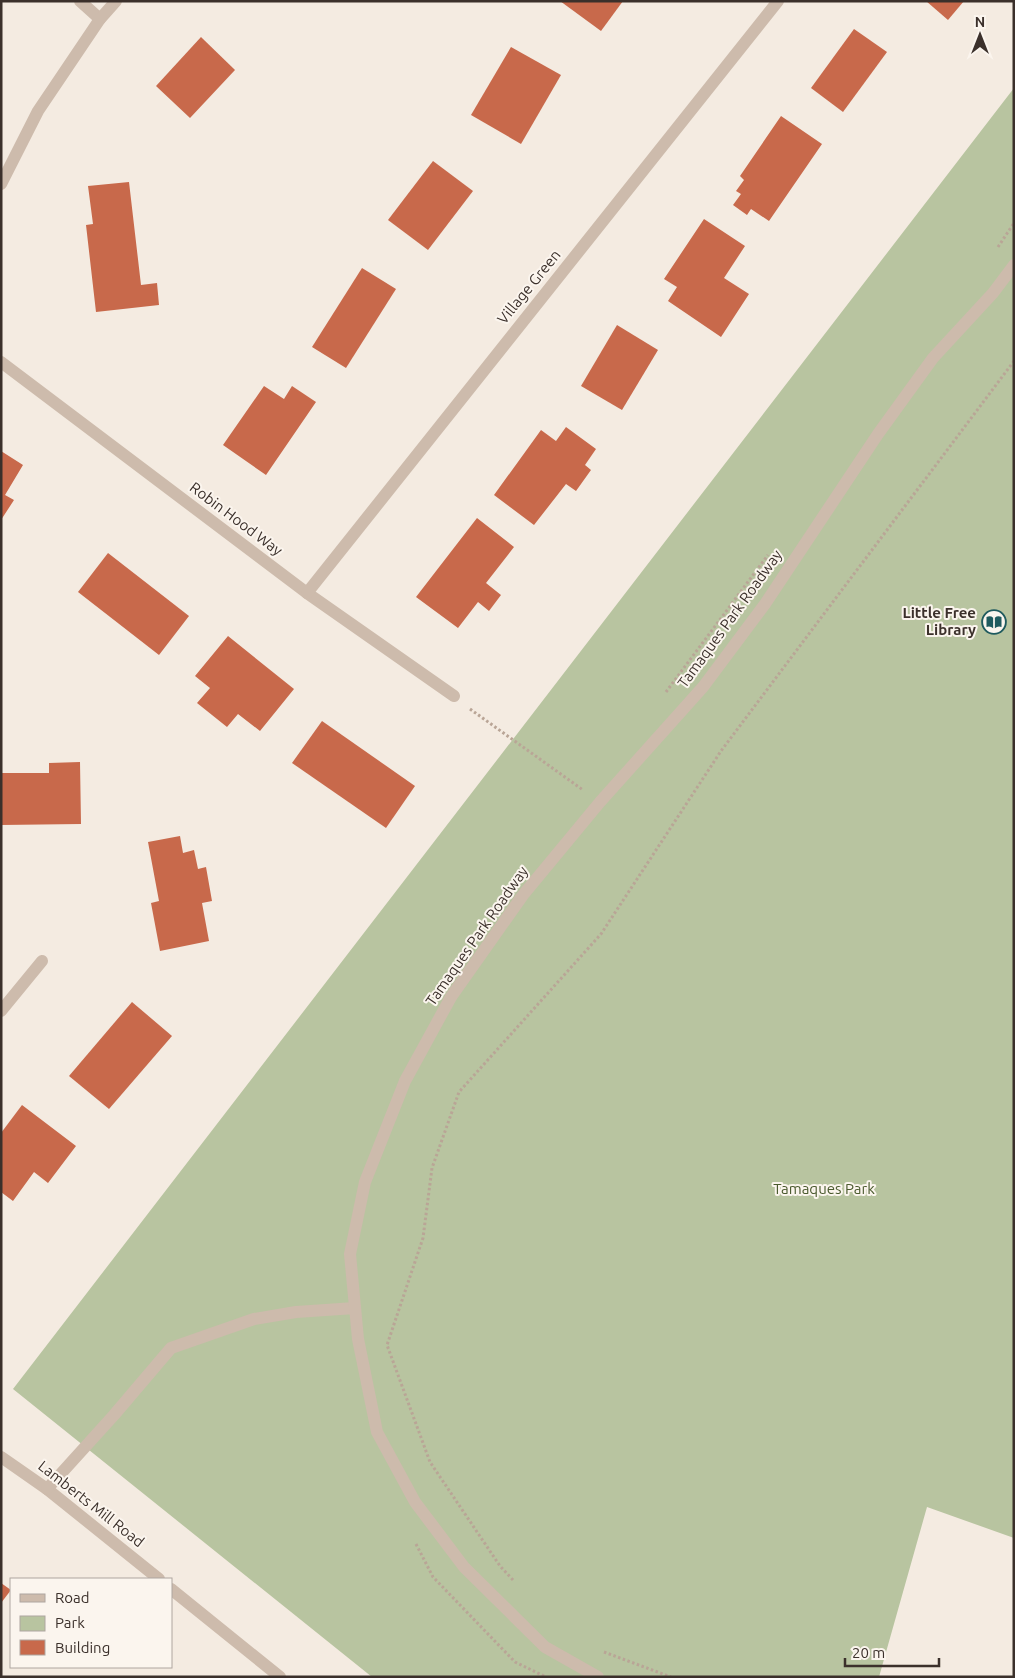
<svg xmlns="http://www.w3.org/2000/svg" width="1015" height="1678" font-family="Ubuntu,sans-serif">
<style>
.green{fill:#b8c4a0}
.building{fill:#c8694b}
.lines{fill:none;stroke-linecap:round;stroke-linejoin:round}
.path{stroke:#b9a596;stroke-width:3;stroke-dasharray:2.5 2.5;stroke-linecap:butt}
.street{stroke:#cdbbac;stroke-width:12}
.labels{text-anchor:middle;stroke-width:4;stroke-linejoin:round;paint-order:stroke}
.street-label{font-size:15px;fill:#3b302b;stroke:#fbf5ee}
.poi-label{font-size:15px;font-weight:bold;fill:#3b302b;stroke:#fbf5ee;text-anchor:end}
.park-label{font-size:15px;fill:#4a5a2e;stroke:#fbf5ee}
</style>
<rect width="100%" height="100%" fill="#f4ebe1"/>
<!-- green -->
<polygon class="green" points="1014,88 1014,1538 927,1507 879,1677 372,1677 13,1389"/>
<!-- building -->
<g class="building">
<polygon points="560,1 623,1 601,31"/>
<polygon points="926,1 964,1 948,20"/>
<polygon points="854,29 887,52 843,112 811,88"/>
<polygon points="201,37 235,70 190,118 156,86"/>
<polygon points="511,47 561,75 521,144 471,115"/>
<polygon points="781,116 822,144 769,221 751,209 747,215 733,205 741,194 736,191 744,180 740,176"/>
<polygon points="433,161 473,191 428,250 388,220"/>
<polygon points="129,182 141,285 157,283 159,305 96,312 86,225 93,224 88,186"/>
<polygon points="704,219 745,246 724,278 749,294 721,337 668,301 677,287 664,279"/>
<polygon points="362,268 396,289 346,368 312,347"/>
<polygon points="617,325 658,350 622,410 581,386"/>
<polygon points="264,386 284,399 292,386 316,402 266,475 223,445"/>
<polygon points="566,427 596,449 585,465 591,470 576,491 566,484 534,525 494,495 541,430 556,441"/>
<polygon points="1,451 23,465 5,495 14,500 1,520"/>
<polygon points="477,518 514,547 486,583 501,595 489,611 478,602 458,628 416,597"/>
<polygon points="108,553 189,616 159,655 78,592"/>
<polygon points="228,636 294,689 260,731 238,714 227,727 197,703 210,688 195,676"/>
<polygon points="322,721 415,786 386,828 292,763"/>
<polygon points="80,762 81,824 1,825 1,773 49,773 49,763"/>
<polygon points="180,836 183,853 194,850 198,869 206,867 212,901 202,903 209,941 160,951 151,903 159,901 148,842"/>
<polygon points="132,1002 172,1036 109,1109 69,1076"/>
<polygon points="22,1105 76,1146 48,1183 34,1172 13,1201 1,1192 1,1133"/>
<polygon points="1,1583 11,1590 1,1603"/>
</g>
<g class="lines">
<!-- path -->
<g class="path">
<polyline points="998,247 1014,223"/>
<polyline points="666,692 768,555"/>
<polyline points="470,709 583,790"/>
<polyline points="416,1544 433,1577 515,1662 546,1677"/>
<polyline points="513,1580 500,1566 430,1462 387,1345 423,1238 432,1168 459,1092 601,934 721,751 1014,361"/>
<polyline points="604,1652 671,1677"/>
</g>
<!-- street -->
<g class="street">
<polyline points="80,1 100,19"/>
<polyline points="1,184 38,111 100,19 116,1"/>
<polyline points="1,362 307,593 454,696"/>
<polyline points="307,593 778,1"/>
<polyline points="1,1011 42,961"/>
<polyline points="1,1457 47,1489 159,1579"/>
<polyline points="47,1489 114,1415 171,1348 254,1319 296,1312 355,1308"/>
<polyline points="171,1589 280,1677"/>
<polyline points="598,1677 545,1647 464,1567 415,1502 377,1432 358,1339 350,1254 365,1182 405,1081 451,997 523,895 600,802 703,687 765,604 878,434 933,358 993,293 1014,265"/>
</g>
</g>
<!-- icons -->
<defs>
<g id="library-ring" transform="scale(1.25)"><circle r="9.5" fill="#fbf5ee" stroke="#1f5a5e" stroke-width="1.5"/><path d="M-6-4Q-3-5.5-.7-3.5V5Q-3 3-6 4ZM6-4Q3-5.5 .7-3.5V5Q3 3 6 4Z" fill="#1f5a5e"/></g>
</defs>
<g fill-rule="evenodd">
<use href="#library-ring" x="994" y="622"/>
</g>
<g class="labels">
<!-- street labels -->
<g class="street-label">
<text transform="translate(529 287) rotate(-51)" y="5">Village Green</text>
<text transform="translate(236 519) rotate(37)" y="5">Robin Hood Way</text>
<text transform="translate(730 619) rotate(-54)" y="5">Tamaques Park Roadway</text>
<text transform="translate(477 936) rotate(-55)" y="5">Tamaques Park Roadway</text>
<text transform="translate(91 1504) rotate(38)" y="5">Lamberts Mill Road</text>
</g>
<!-- poi labels -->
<g class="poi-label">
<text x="976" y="618">Little Free<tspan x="976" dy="17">Library</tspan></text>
</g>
<!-- park labels -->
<g class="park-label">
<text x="824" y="1194">Tamaques Park</text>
</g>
</g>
<!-- border -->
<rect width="1015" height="1678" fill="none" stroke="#3b302b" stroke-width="5"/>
<!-- legend -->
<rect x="10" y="1578" width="162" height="90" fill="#fbf5ee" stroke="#aea6a0"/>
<rect x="20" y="1594" width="25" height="8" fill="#cdbbac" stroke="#aea6a0"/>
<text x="55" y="1603" font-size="15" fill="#3b302b">Road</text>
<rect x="20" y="1616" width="25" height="15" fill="#b8c4a0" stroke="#aea6a0"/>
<text x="55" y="1628" font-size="15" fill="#3b302b">Park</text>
<rect x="20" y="1640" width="25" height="15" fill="#c8694b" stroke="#aea6a0"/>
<text x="55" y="1653" font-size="15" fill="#3b302b">Building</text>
<!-- north arrow -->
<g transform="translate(980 35)" stroke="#fbf5ee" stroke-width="4" paint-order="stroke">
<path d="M0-4L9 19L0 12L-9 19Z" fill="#3b302b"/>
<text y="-8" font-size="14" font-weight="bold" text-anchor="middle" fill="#3b302b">N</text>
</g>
<!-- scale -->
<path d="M845 1658v8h94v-8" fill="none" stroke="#3b302b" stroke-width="2.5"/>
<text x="852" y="1658" font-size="15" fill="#3b302b" stroke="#fbf5ee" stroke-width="4" paint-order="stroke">20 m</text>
</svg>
